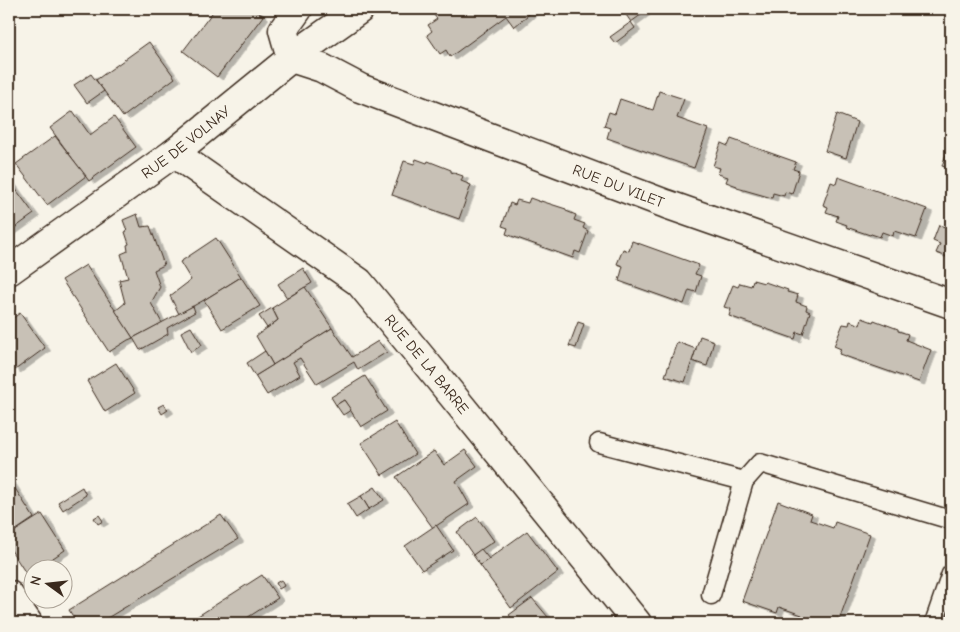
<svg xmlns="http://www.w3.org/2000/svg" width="960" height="632" font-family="'Comic Neue',sans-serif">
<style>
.building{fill:#c8c1b6;stroke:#3b2a1e;filter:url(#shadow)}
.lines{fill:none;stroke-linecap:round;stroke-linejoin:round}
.lane-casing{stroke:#3b2a1e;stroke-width:21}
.street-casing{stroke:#3b2a1e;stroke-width:31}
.lane{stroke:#f7f3e8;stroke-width:18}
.street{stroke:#f7f3e8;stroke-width:28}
.labels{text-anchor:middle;stroke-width:4;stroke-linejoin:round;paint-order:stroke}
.street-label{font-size:15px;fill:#3b2a1e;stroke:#f7f3e8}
</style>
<defs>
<filter id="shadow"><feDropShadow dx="5.5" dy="3" stdDeviation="0" flood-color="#0004"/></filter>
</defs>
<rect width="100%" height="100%" fill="#f7f3e8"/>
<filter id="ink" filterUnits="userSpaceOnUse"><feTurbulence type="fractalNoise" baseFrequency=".02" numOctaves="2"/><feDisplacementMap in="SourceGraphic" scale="10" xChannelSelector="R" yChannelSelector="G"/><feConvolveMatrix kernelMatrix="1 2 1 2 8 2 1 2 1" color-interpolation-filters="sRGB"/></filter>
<g filter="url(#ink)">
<!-- building -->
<g class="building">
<polygon points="215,9 254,9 263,16 217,77 183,51"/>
<polygon points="442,9 535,9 514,27 506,16 450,57 446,50 440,54 427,35 432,31 428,25 437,19 434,15"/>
<polygon points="622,9 649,9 631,22"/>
<polygon points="631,22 635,28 615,43 610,37"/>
<polygon points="149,42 175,78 123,117 96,80"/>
<polygon points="91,74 104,91 87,103 74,85"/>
<polygon points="659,91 684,99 677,118 708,129 694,168 607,138 610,128 604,126 609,112 615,114 620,99 653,110"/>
<polygon points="73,111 90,135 114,117 136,147 89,181 50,128"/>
<polygon points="837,114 857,122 846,158 825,151"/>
<polygon points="55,136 86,176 47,205 16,164"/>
<polygon points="731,139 796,162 793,169 799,171 792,194 785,192 784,196 773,193 772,198 737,188 737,186 726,182 728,177 718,174 720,168 713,166 721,143 728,146"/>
<polygon points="951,139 951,169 942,166"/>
<polygon points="416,159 427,163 428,161 451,170 451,172 463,176 461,181 471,185 459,219 392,195 404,161 414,164"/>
<polygon points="838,177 927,209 916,238 894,231 893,236 882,232 880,237 871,234 870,235 846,227 847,225 836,221 838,216 826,212 828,207 823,205 831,182 836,184"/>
<polygon points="9,180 34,214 9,232"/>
<polygon points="530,198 541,202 541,201 566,209 566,211 576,215 574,220 585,224 583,228 588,231 580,253 575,251 573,258 506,234 508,228 502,226 510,203 515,205 517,200 528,203"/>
<polygon points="950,212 951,213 951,258 936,253 940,244 933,241 939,225 945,227"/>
<polygon points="137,214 141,227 150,226 164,265 154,270 160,287 151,303 162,323 133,338 115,311 125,303 119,280 128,278 121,254 128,251 127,245 129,244 125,232 127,231 123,220"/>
<polygon points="216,238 241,277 204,300 179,314 170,296 191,280 180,262"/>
<polygon points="632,241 699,265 695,274 701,276 696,292 689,290 684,304 619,281 623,266 617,264 623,249 629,251"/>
<polygon points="86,265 133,338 128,340 109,352 62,280"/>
<polygon points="303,268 312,283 287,298 278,284"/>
<polygon points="241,277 260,306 222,329 204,300"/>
<polygon points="753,280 764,283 765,282 788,290 787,292 798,295 796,302 807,306 806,310 810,312 803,334 797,332 795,339 729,316 731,309 724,307 733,285 738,287 740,283 751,286"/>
<polygon points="305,287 332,328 273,365 256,336 278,320 272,308"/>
<polygon points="193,306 195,312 167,328 168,334 140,350 133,338"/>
<polygon points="272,308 278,320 267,328 259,316"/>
<polygon points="20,313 45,348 15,370 9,361 9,321"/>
<polygon points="862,318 873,322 874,320 898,329 898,331 908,334 906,340 931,350 919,382 839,354 841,349 834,346 843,324 849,325 850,321 860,325"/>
<polygon points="578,322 584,324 576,348 569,346"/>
<polygon points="191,327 202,345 191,352 181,332"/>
<polygon points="332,328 352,357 378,341 387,352 358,370 354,362 317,384 300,358 293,362 300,375 267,395 255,376"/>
<polygon points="700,336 714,341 707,366 692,361"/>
<polygon points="677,342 696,349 685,382 665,376"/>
<polygon points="265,351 273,365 255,376 247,363"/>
<polygon points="116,363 135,393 105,412 87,381"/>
<polygon points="365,376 387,411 361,427 344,400 336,405 331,397"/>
<polygon points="344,400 351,410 343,415 336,405"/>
<polygon points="164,404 168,410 162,414 158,407"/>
<polygon points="395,422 415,454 382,475 361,443"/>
<polygon points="465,450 477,466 456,481 469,504 433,528 396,477 434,451 444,465"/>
<polygon points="9,479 34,518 9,535"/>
<polygon points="82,487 86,495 63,510 58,502"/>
<polygon points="375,487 384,500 369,509 361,496"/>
<polygon points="361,496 369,509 356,518 347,504"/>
<polygon points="778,501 812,514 810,520 833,528 835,522 870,534 838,623 806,623 800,621 802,615 779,607 777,613 742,601"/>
<polygon points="42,514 65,550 35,570 32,570 32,571 27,575 9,547 9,535"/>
<polygon points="99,515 103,521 98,524 94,518"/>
<polygon points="221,515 238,539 99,623 77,623 69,610"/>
<polygon points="477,517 494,541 473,555 457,532"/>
<polygon points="436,525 453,550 422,570 405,546"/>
<polygon points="527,531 558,572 511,608 480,565"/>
<polygon points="481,549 489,559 480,565 473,555"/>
<polygon points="262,575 278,598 239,623 187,623"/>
<polygon points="281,580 284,586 279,589 276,583"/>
<polygon points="532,598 553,623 516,623 509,615"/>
</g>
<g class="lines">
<!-- lane casing -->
<g class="lane-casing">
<g id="lane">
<polyline points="599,443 744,481"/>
<polyline points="711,595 744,481 760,463 951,520"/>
<polyline points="934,623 951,574"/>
</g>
</g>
<!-- street casing -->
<g class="street-casing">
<g id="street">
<path id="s1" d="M291 58 322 68 360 88 666 204 951 304"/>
<polyline points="291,58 283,30 298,9"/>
<path id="s2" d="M174 153 359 282 439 379 637 623"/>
<path id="s3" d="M9 271 174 153 291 58 360 9"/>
<polyline points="9,595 28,623"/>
</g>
</g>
<!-- lane -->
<use href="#lane" class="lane"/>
<!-- street -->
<use href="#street" class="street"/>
</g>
</g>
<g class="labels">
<!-- street labels -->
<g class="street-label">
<text dy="5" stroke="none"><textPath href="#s3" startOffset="219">RUE DE VOLNAY</textPath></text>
<text dy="5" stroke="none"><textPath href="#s1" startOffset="352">RUE DU VILET</textPath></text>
<text dy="5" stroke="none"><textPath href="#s2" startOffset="332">RUE DE LA BARRE</textPath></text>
</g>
</g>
<!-- margin -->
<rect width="960" height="632" fill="none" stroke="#f7f3e8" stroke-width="30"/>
<rect x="15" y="15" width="930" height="602" fill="none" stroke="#3b2a1e" stroke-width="2" filter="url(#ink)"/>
<!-- north arrow -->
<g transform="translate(48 584) rotate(285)"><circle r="24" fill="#f7f3e8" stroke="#aca397"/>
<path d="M0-4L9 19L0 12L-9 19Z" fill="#3b2a1e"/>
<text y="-8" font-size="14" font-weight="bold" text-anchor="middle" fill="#3b2a1e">N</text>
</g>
</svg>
